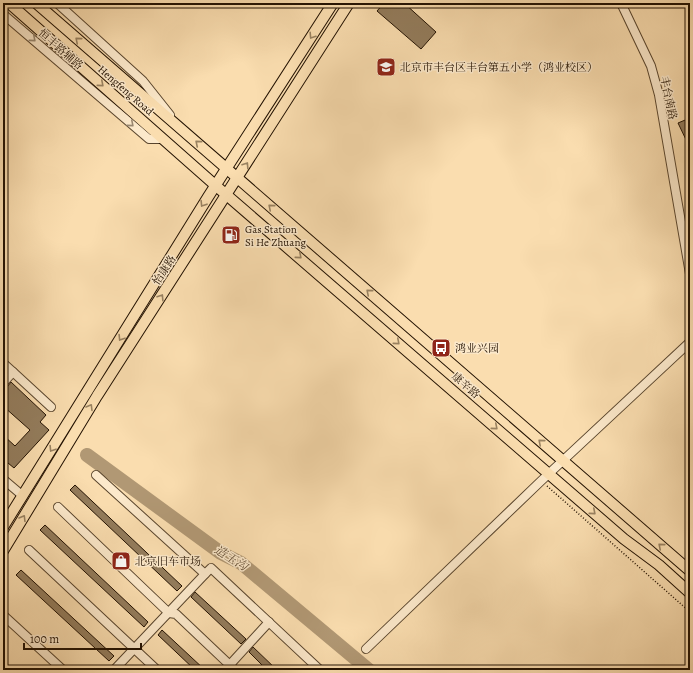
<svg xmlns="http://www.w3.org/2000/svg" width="693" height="673" font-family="Alegreya,'Noto Serif SC',serif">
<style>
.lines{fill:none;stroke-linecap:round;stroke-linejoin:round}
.river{stroke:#b19874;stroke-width:14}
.building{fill:#937c5c;stroke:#231202}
.minor-casing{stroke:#59452d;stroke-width:10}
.major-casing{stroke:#231202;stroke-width:12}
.path{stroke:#231202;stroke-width:1.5;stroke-dasharray:1 2;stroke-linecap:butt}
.minor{stroke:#fce9cb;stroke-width:8}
.major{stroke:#faddaf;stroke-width:10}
.oneway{stroke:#998261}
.oneway2{stroke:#9a8871}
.labels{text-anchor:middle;stroke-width:3;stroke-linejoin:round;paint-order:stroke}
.street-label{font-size:11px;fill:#231202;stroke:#fce9cb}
.poi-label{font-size:11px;fill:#231202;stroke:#fce9cb;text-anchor:start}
.water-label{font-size:12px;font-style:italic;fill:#634e35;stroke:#fce9cb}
</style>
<rect width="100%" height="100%" fill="#faddaf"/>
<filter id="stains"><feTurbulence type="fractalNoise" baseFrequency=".005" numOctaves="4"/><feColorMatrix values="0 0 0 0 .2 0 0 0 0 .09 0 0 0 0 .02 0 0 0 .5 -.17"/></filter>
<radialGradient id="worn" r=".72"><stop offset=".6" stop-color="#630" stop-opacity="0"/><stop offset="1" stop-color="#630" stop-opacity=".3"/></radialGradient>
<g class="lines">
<!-- river -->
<polyline class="river" points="87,455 221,553 241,563 369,670"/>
</g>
<!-- building -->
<g class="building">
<polygon points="384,3 404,3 436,32 421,49 377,11"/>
<polygon points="690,118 690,148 678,123"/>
<polygon points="11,382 46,415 40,422 49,430 14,468 8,463 3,468 3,435 15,446 30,430 3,406 3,388 7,387"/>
<polygon points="75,485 182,586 177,591 70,490"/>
<polygon points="45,525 148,622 144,627 40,530"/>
<polygon points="21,570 114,656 109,661 16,575"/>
<polygon points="195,592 246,639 241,644 191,597"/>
<polygon points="162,630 205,670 195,670 158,635"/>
<polygon points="253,647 277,670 267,670 249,652"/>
</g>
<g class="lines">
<!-- minor casing -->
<g class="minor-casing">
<g id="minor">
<polyline points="57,3 143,81 170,115"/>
<polyline points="621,3 651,66 659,95 690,274"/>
<polyline points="3,14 149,139 163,139"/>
<polyline points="3,363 13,372 3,383"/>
<polyline points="13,372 51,407"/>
<polyline points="96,475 205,574 114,670"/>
<polyline points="3,479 23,496"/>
<polyline points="58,507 169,613 176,614 235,670"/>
<polyline points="29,550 157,670"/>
<polyline points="205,574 211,568 320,670"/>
<polyline points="3,615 63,670"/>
<polyline points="366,649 541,481 690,342"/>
<polyline points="225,670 269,622"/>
</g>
</g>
<!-- major casing -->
<g class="major-casing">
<g id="major">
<polyline points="9,3 215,185 624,539 659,565 690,593"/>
<polyline points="36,3 690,571"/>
<polyline points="3,527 208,197 333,3"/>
<polyline points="3,551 97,396 349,3"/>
</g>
</g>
<!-- path -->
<polyline class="path" points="547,486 690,612"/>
<!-- minor -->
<use href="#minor" class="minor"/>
<!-- major -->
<use href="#major" class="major"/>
</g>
<!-- one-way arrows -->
<defs><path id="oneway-chevron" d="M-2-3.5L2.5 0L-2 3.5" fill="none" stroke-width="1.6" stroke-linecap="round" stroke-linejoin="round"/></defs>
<g class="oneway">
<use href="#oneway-chevron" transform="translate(312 36) rotate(123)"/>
<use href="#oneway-chevron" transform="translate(78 40) rotate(-139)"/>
<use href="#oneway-chevron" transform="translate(101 84) rotate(41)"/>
<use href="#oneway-chevron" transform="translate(198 143) rotate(-140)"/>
<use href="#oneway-chevron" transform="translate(246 165) rotate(-57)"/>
<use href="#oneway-chevron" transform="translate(203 204) rotate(122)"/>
<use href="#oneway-chevron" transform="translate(271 207) rotate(-139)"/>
<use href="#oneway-chevron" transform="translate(299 256) rotate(41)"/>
<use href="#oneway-chevron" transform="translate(369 292) rotate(-139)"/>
<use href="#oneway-chevron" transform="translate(161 297) rotate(-57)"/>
<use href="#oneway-chevron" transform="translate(121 338) rotate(122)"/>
<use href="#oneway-chevron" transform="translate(397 342) rotate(41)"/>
<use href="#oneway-chevron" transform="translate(90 407) rotate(-59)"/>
<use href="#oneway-chevron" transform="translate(495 427) rotate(41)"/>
<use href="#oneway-chevron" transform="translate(541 442) rotate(-139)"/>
<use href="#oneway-chevron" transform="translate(52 449) rotate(122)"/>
<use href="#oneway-chevron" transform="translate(593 512) rotate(41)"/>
<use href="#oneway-chevron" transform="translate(23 518) rotate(-59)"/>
<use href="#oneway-chevron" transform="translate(661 546) rotate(-139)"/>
</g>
<g class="oneway2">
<use href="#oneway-chevron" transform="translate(33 39) rotate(41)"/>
<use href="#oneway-chevron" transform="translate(131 124) rotate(41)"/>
</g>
<!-- icons -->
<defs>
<g id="school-square" transform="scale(1)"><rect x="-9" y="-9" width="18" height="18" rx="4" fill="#8f2418" stroke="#fce9cb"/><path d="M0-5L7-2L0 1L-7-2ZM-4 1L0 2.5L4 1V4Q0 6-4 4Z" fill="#fff"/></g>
<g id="fuel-square" transform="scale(1)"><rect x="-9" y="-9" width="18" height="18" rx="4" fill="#8f2418" stroke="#fce9cb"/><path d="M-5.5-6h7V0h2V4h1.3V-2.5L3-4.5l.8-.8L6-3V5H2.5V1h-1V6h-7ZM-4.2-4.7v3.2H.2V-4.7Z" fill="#fff"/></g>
<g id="bus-square" transform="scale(1)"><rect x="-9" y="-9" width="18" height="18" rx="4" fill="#8f2418" stroke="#fce9cb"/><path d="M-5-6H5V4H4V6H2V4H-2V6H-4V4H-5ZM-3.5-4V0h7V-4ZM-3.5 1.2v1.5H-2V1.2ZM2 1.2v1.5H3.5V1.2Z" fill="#fff"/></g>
<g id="shop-square" transform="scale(1)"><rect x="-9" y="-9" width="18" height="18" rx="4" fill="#8f2418" stroke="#fce9cb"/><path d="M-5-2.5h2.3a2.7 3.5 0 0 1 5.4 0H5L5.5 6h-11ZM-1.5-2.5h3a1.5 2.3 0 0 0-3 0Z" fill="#fff"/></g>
</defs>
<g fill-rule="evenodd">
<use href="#school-square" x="386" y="67"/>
<use href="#fuel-square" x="231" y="235"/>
<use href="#bus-square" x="441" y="348"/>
<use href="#shop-square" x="121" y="561"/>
</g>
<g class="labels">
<!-- street labels -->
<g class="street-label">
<text transform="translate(61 49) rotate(41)" y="4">恒丰路辅路</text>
<text transform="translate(126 90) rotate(41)" y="4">Hengfeng Road</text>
<text transform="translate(669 98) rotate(78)" y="4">丰台南路</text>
<text transform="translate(164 270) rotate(-57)" y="4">怡康路</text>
<text transform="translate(466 385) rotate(41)" y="4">康辛路</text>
</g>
<!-- poi labels -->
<g class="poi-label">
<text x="400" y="71">北京市丰台区丰台第五小学（鸿业校区）</text>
<text x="245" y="233">Gas Station<tspan x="245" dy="13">Si He Zhuang</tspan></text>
<text x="455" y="352">鸿业兴园</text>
<text x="135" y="565">北京旧车市场</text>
</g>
<!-- water labels -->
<g class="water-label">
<text transform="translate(231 558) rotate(32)" y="4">造玉沟</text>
</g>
</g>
<!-- margin -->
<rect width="693" height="673" fill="none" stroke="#faddaf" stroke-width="16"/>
<rect x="4" y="4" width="685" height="665" fill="none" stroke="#231202" stroke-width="2"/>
<rect x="8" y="8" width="677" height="657" fill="none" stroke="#231202"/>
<!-- scale -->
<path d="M24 643v6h117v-6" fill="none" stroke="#231202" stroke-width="2"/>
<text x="30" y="643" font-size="12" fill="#231202" stroke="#fce9cb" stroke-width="3" paint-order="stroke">100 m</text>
<rect width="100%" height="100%" filter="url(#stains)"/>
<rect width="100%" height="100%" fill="url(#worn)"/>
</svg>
